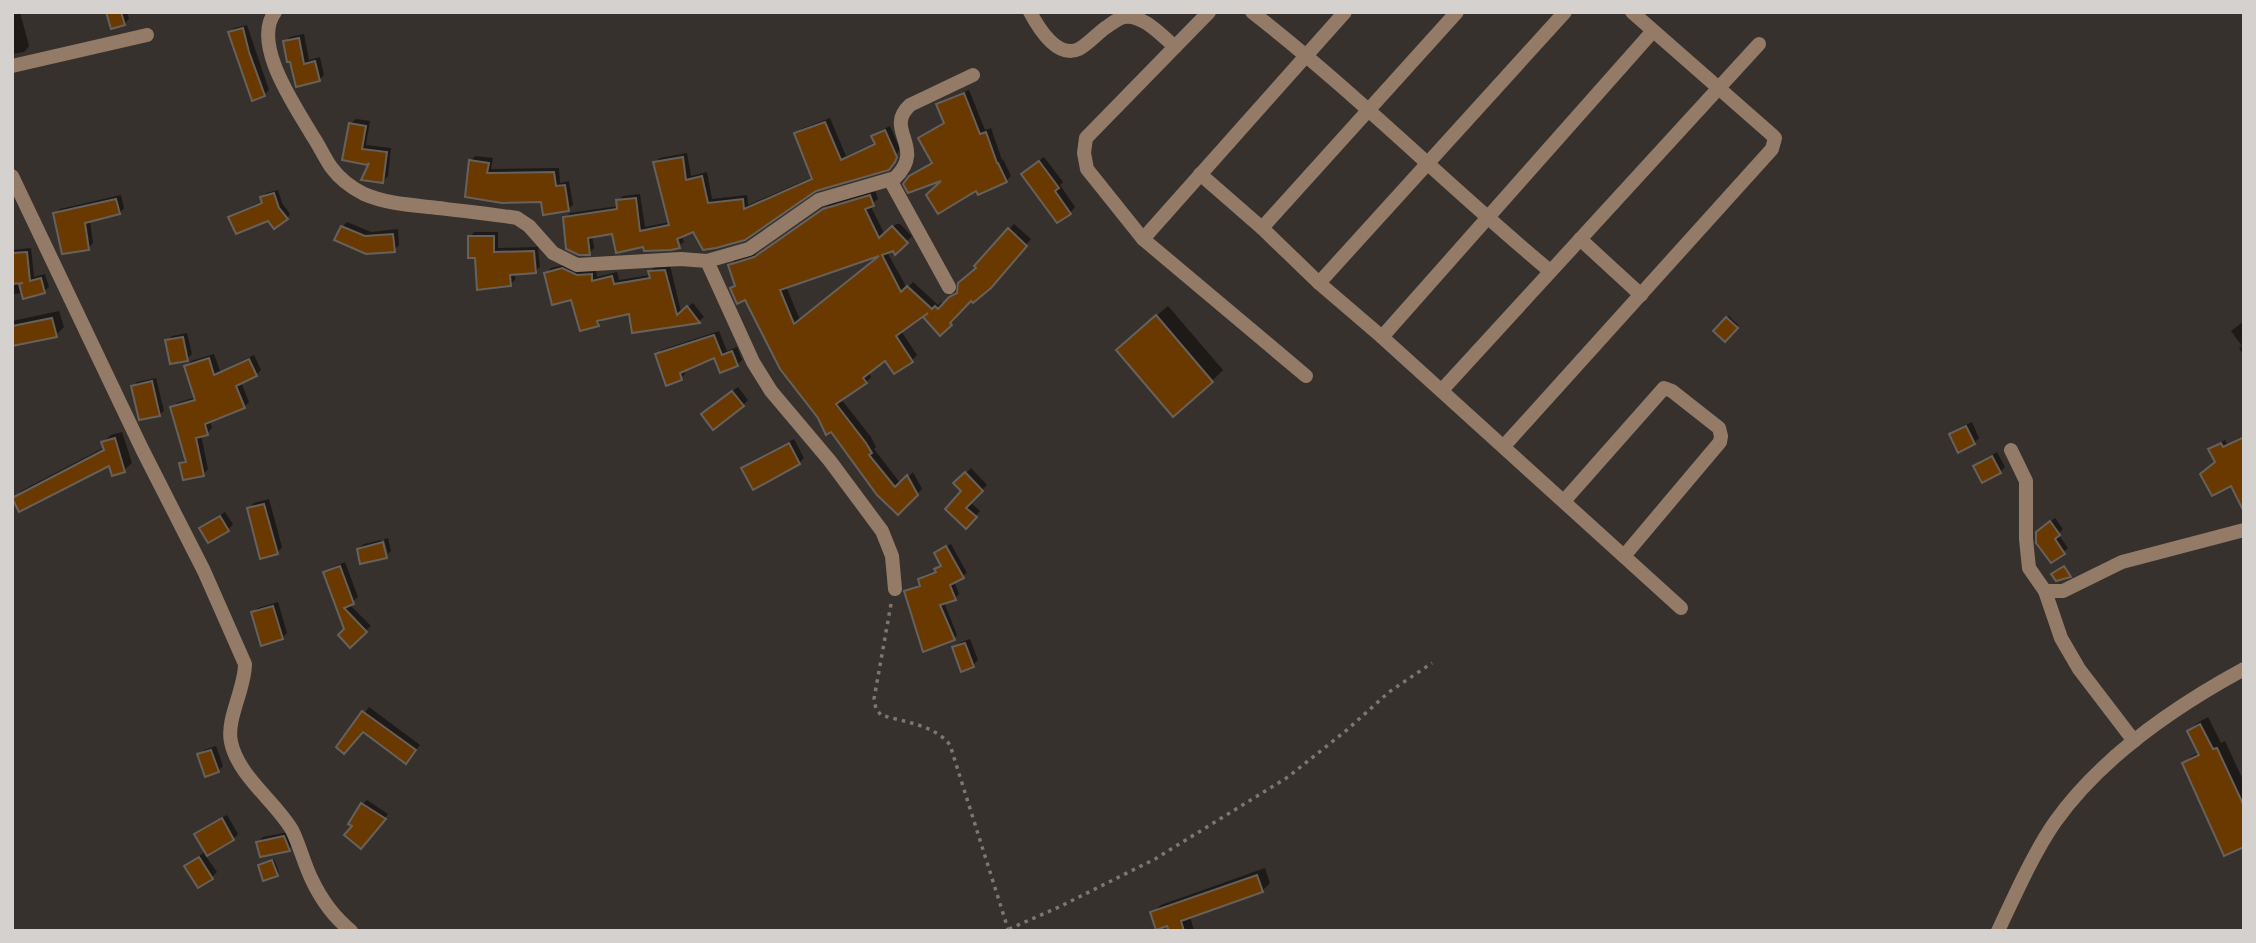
<svg xmlns="http://www.w3.org/2000/svg" width="2256" height="943" font-family="'Zilla Slab',serif">
<style>
.shadow{fill:#0007;fill-rule:evenodd}
.building{fill:#6a3900;stroke:#67615c;stroke-width:2;fill-rule:evenodd}
.lines{fill:none;stroke-linecap:round;stroke-linejoin:round}
.path{stroke:#7c7773;stroke-width:3.5;stroke-dasharray:3.5 5;stroke-linecap:butt}
.street{stroke:#937b67;stroke-width:14}
</style>
<rect width="100%" height="100%" fill="#37312d"/>
<!-- shadow -->
<g class="shadow">
<polygon points="12,12 20,12 29,46 24,52 12,54"/>
<polygon points="108,12 127,12 129,19 124,24"/>
<polygon points="247,25 269,90 264,95 230,32 234,28"/>
<polygon points="304,34 309,60 320,57 324,75 319,80 298,85 284,42 290,37"/>
<polygon points="969,90 985,130 991,128 1002,160 1003,159 1011,176 1006,181 977,188 947,177 910,177 933,161 920,138 945,121 938,104 943,100"/>
<path d="M830 118 846 156 876 142 873 137 878 132 890 126 900 149 889 166 694 229 681 235 684 242 679 246 644 245 614 232 592 235 594 248 589 253 565 218 570 213 618 206V201L623 196 640 194 645 227 670 222 655 162 660 158 687 153 691 176 707 172 712 199 747 195 748 205 813 177 796 134 801 129ZM675 230 681 245H677Z"/>
<polygon points="356,119 370,121 366,145 391,148 388,176 383,181 374,156 367,163 350,124"/>
<polygon points="475,156 493,158 491,169 559,168 560,183 569,181 573,205 568,209 543,200 502,201 471,161"/>
<polygon points="1044,157 1063,182 1060,185 1075,207 1070,213 1028,169"/>
<polygon points="278,190 282,203 290,214 287,218 231,217 235,213 263,201 262,197 266,193"/>
<path d="M875 191 878 199 870 205 885 235 896 224H900L912 236 896 252 894 249 887 252 907 288 913 282 938 305 941 302 944 305 959 290 978 268 976 266 1014 224 1031 239 995 281 972 298 954 317 956 319 940 333 932 310 901 331 917 355 912 360 886 358 868 372 871 377 866 382 841 399 871 437 876 447 874 449 901 484 913 472 922 489 898 513 745 298 732 288 736 284 730 265 735 260 761 252 830 204ZM884 253 800 320 786 286Z"/>
<polygon points="121,195 124,208 119,213 90,220 93,243 88,248 55,214 60,209"/>
<polygon points="347,222 371,232 398,229 399,245 394,250 342,227"/>
<polygon points="474,232 498,232 498,248 538,247 540,267 535,271 515,273 515,280 510,284 477,256 470,237"/>
<polygon points="31,248 34,277 45,274 49,287 44,291 12,294 12,250"/>
<polygon points="568,264 596,270 597,277 617,272 619,280 651,275 650,271 655,266 670,265 681,312 693,303 704,317 699,321 633,331 631,312 603,319 598,324 546,273 551,268"/>
<polygon points="1168,306 1223,370 1212,381 1129,339"/>
<polygon points="59,311 64,327 56,335 12,344 12,321"/>
<polygon points="1729,316 1738,325 1725,340 1715,331"/>
<polygon points="2244,321 2244,356 2239,348 2242,346 2231,331"/>
<polygon points="719,331 727,351 737,347 742,360 737,365 715,356 684,369 685,374 681,378 657,355 661,350"/>
<polygon points="187,333 192,354 187,359 167,341 172,336"/>
<polygon points="214,354 220,371 254,355 261,370 256,375 241,382 249,402 244,407 210,420 212,428 207,433 201,435 208,469 203,474 181,463 187,458 172,408 177,403 196,397 186,366 191,361"/>
<polygon points="156,378 164,411 159,415 133,386 137,382"/>
<polygon points="738,387 748,400 743,405 709,409"/>
<polygon points="1972,422 1979,438 1974,443 1959,450 1951,435 1956,430"/>
<polygon points="122,432 132,463 124,470 110,463 14,498 21,491 105,447 103,442 111,435"/>
<polygon points="2243,436 2244,438 2232,483 2210,449 2225,440 2227,444"/>
<polygon points="794,439 804,458 799,463 743,468 748,463"/>
<polygon points="1997,452 2005,467 2000,472 1983,481 1975,466 1980,461"/>
<polygon points="971,468 987,485 970,502 980,511 966,526 964,491 956,483"/>
<polygon points="269,499 282,547 277,553 249,508 254,503"/>
<polygon points="225,512 233,524 228,530 201,528"/>
<polygon points="2055,518 2063,529 2058,534 2068,548 2051,561 2042,528"/>
<polygon points="388,538 391,551 388,554 384,539"/>
<polygon points="381,540 386,556 358,549 364,544"/>
<polygon points="951,544 967,573 954,581 959,594 955,598 944,602 957,635 954,639 906,592 910,588 922,584 920,579 924,575 937,570 942,564 940,550"/>
<polygon points="345,562 358,597 349,604 371,626 350,645 325,573 331,568"/>
<polygon points="278,602 287,633 282,638 253,613 258,608"/>
<polygon points="970,639 978,660 973,665 954,648 959,643"/>
<polygon points="369,707 420,745 406,762 363,730 338,747"/>
<polygon points="2208,717 2221,743 2225,741 2244,782 2244,845 2184,763 2192,756 2200,752 2189,731 2197,723"/>
<polygon points="216,746 223,766 218,771 199,755 204,750"/>
<polygon points="367,800 388,814 365,842 354,826 363,804"/>
<polygon points="227,815 238,834 233,839 205,855 217,872 212,877 186,866 206,851 196,834 201,829"/>
<polygon points="289,832 294,844 289,849 258,843 263,837"/>
<polygon points="274,859 279,872 277,874 260,865"/>
<polygon points="1265,868 1270,883 1262,891 1190,916 1194,931 1171,931 1169,923 1152,913 1161,905"/>
</g>
<!-- building -->
<g class="building">
<polygon points="106,12 121,12 125,25 111,29"/>
<polygon points="243,28 249,52 265,96 252,101 228,32"/>
<polygon points="299,38 304,64 315,61 320,81 296,87 290,62 287,62 283,41"/>
<polygon points="964,93 980,134 986,132 997,163 998,163 1007,182 978,195 976,191 938,214 926,195 941,181 908,193 903,184 909,176 932,163 918,138 944,123 936,104"/>
<polygon points="825,122 841,160 875,144 871,136 885,130 897,157 895,162 889,170 816,191 745,240 716,248 703,250 693,232 677,239 680,248 671,250 644,251 643,247 616,253 612,234 588,238 590,255 579,255 566,249 563,217 617,209 616,200 636,198 640,231 669,225 653,162 683,157 686,180 702,176 708,203 743,199 744,209 812,179 794,133"/>
<polygon points="349,123 366,126 362,149 387,152 383,183 361,180 369,163 367,165 342,160"/>
<polygon points="469,160 489,163 487,173 554,172 556,186 565,185 569,211 543,215 541,202 502,203 465,197"/>
<polygon points="1039,161 1059,188 1055,191 1071,214 1057,223 1021,174"/>
<polygon points="274,193 279,208 288,219 274,229 268,221 236,234 228,217 262,203 260,197"/>
<path d="M870 195 874 206 865 209 879 238 892 226 908 243 895 255 893 251 882 255 901 292 907 286 932 309 935 306 938 309 949 297 957 293 958 283 976 268 974 266 1008 228 1027 246 991 288 973 303 971 301 950 323 952 325 940 336 923 317 928 313 896 336 913 362 894 374 885 361 863 378 867 383 836 404 866 443 872 453 869 455 895 487 907 475 918 495 898 515 877 495 831 432 826 435 818 418 780 369 745 300 737 304 730 288 735 286 728 265 754 257 823 209ZM879 256 794 324 780 290Z"/>
<polygon points="116,199 120,214 85,223 89,250 62,254 53,213"/>
<polygon points="341,226 365,236 393,234 395,252 366,254 334,240"/>
<polygon points="468,236 494,236 494,252 534,251 536,273 510,275 511,286 477,290 475,258 468,258"/>
<polygon points="27,252 30,281 41,278 45,293 23,299 19,284 23,283 12,284 12,253"/>
<polygon points="562,268 577,275 592,274 592,281 612,276 614,284 650,278 648,271 665,270 677,315 687,306 700,323 632,333 629,314 597,321 599,326 580,331 571,300 552,305 544,273"/>
<polygon points="1156,315 1213,382 1173,417 1116,350"/>
<polygon points="1726,317 1738,328 1725,342 1713,331"/>
<polygon points="52,318 57,337 12,346 12,326"/>
<polygon points="714,335 722,355 732,351 738,366 720,373 714,358 680,373 682,380 666,386 655,354"/>
<polygon points="183,337 188,361 170,364 165,340"/>
<polygon points="209,358 214,375 249,359 257,376 236,386 245,408 205,424 208,435 196,438 204,476 183,480 179,463 186,462 170,407 195,400 184,366"/>
<polygon points="152,381 160,416 139,420 131,386"/>
<polygon points="732,391 744,406 713,430 701,414"/>
<polygon points="1966,426 1975,444 1958,453 1949,434"/>
<polygon points="2244,437 2244,512 2231,486 2212,496 2200,474 2215,462 2208,449 2221,443 2223,447"/>
<polygon points="115,438 125,472 112,476 109,466 19,512 12,498 104,450 101,442"/>
<polygon points="789,443 800,464 753,490 741,468"/>
<polygon points="1992,456 2001,473 1982,483 1973,466"/>
<polygon points="965,472 983,491 966,508 977,517 966,529 945,509 961,491 953,483"/>
<polygon points="264,504 278,554 260,559 247,508"/>
<polygon points="220,516 229,531 208,543 199,528"/>
<polygon points="2050,521 2060,535 2055,539 2065,554 2051,563 2036,543 2036,532"/>
<polygon points="383,542 387,558 360,564 357,549"/>
<polygon points="946,546 964,578 950,585 956,600 940,605 955,640 923,652 904,591 920,586 918,579 936,572 934,569 941,566 934,553"/>
<polygon points="340,566 354,604 344,608 367,632 350,648 338,635 344,629 323,572"/>
<polygon points="2064,566 2071,577 2056,581 2051,574"/>
<polygon points="273,606 283,639 261,646 251,612"/>
<polygon points="965,643 974,667 961,672 952,647"/>
<polygon points="362,711 416,750 406,764 363,732 344,754 336,747"/>
<polygon points="2200,724 2213,749 2217,748 2244,806 2244,847 2224,856 2182,763 2199,755 2187,731"/>
<polygon points="211,750 219,772 205,777 197,754"/>
<polygon points="361,803 386,819 361,849 344,835 352,826 348,824"/>
<polygon points="222,818 234,840 207,856 194,834"/>
<polygon points="284,836 290,851 260,857 256,842"/>
<polygon points="199,857 213,879 198,888 184,866"/>
<polygon points="272,860 278,876 263,881 258,865"/>
<polygon points="1257,875 1263,892 1181,921 1184,931 1169,931 1167,926 1156,930 1150,912"/>
</g>
<g class="lines">
<!-- path -->
<g class="path">
<path d="M891 604 874 699 876 709 881 715C904 722 935 725 950 745L1008 929"/>
<polyline points="1009,929 1059,907 1155,859 1288,777 1348,729 1389,692 1432,663"/>
</g>
<!-- street -->
<g class="street">
<path d="M275 12C251 44 296 107 312 135 319 145 324 157 331 167 339 178 352 188 364 194 387 204 413 205 438 208 464 211 491 214 517 218L529 226 553 253 577 265 681 259 707 261 753 362 771 391 830 461 882 531 892 556 895 589"/>
<path d="M1030 12C1038 27 1057 59 1079 49 1088 44 1097 34 1105 28 1110 25 1118 18 1124 17 1143 14 1162 36 1175 47"/>
<polyline points="1209,12 1086,138 1084,153 1087,169 1143,239 1306,376"/>
<path d="M1252 12C1356 93 1449 187 1550 271"/>
<polyline points="12,66 147,35"/>
<polyline points="1200,174 1262,228 1319,283 1382,337 1681,608"/>
<path d="M12 176 142 449 204 571 245 664C245 689 226 719 231 742 238 776 276 802 292 830 300 846 304 864 312 880 321 899 335 918 351 931"/>
<polyline points="890,180 949,287"/>
<polyline points="1262,228 1457,12"/>
<polyline points="1143,239 1345,12"/>
<polyline points="1580,239 1641,295"/>
<path d="M707 261 749 249 819 200 895 178C927 147 883 130 910 105L973 75"/>
<polyline points="1319,283 1565,12"/>
<polyline points="1382,337 1653,31"/>
<polyline points="1442,390 1759,44"/>
<polyline points="1504,446 1772,149 1775,138 1771,134 1632,12"/>
<polyline points="2011,450 2026,481 2026,539 2029,568 2045,591 2063,591 2122,562 2244,530"/>
<polyline points="1564,501 1664,388 1672,391 1719,428 1721,436 1720,442 1624,556"/>
<polyline points="2045,591 2061,638 2079,669 2134,741"/>
<path d="M1998 931C2014 897 2034 852 2055 822 2102 756 2174 707 2244 669"/>
</g>
</g>
<!-- border -->
<rect width="2256" height="943" fill="none" stroke="#d5d1ce" stroke-width="28"/>
</svg>
